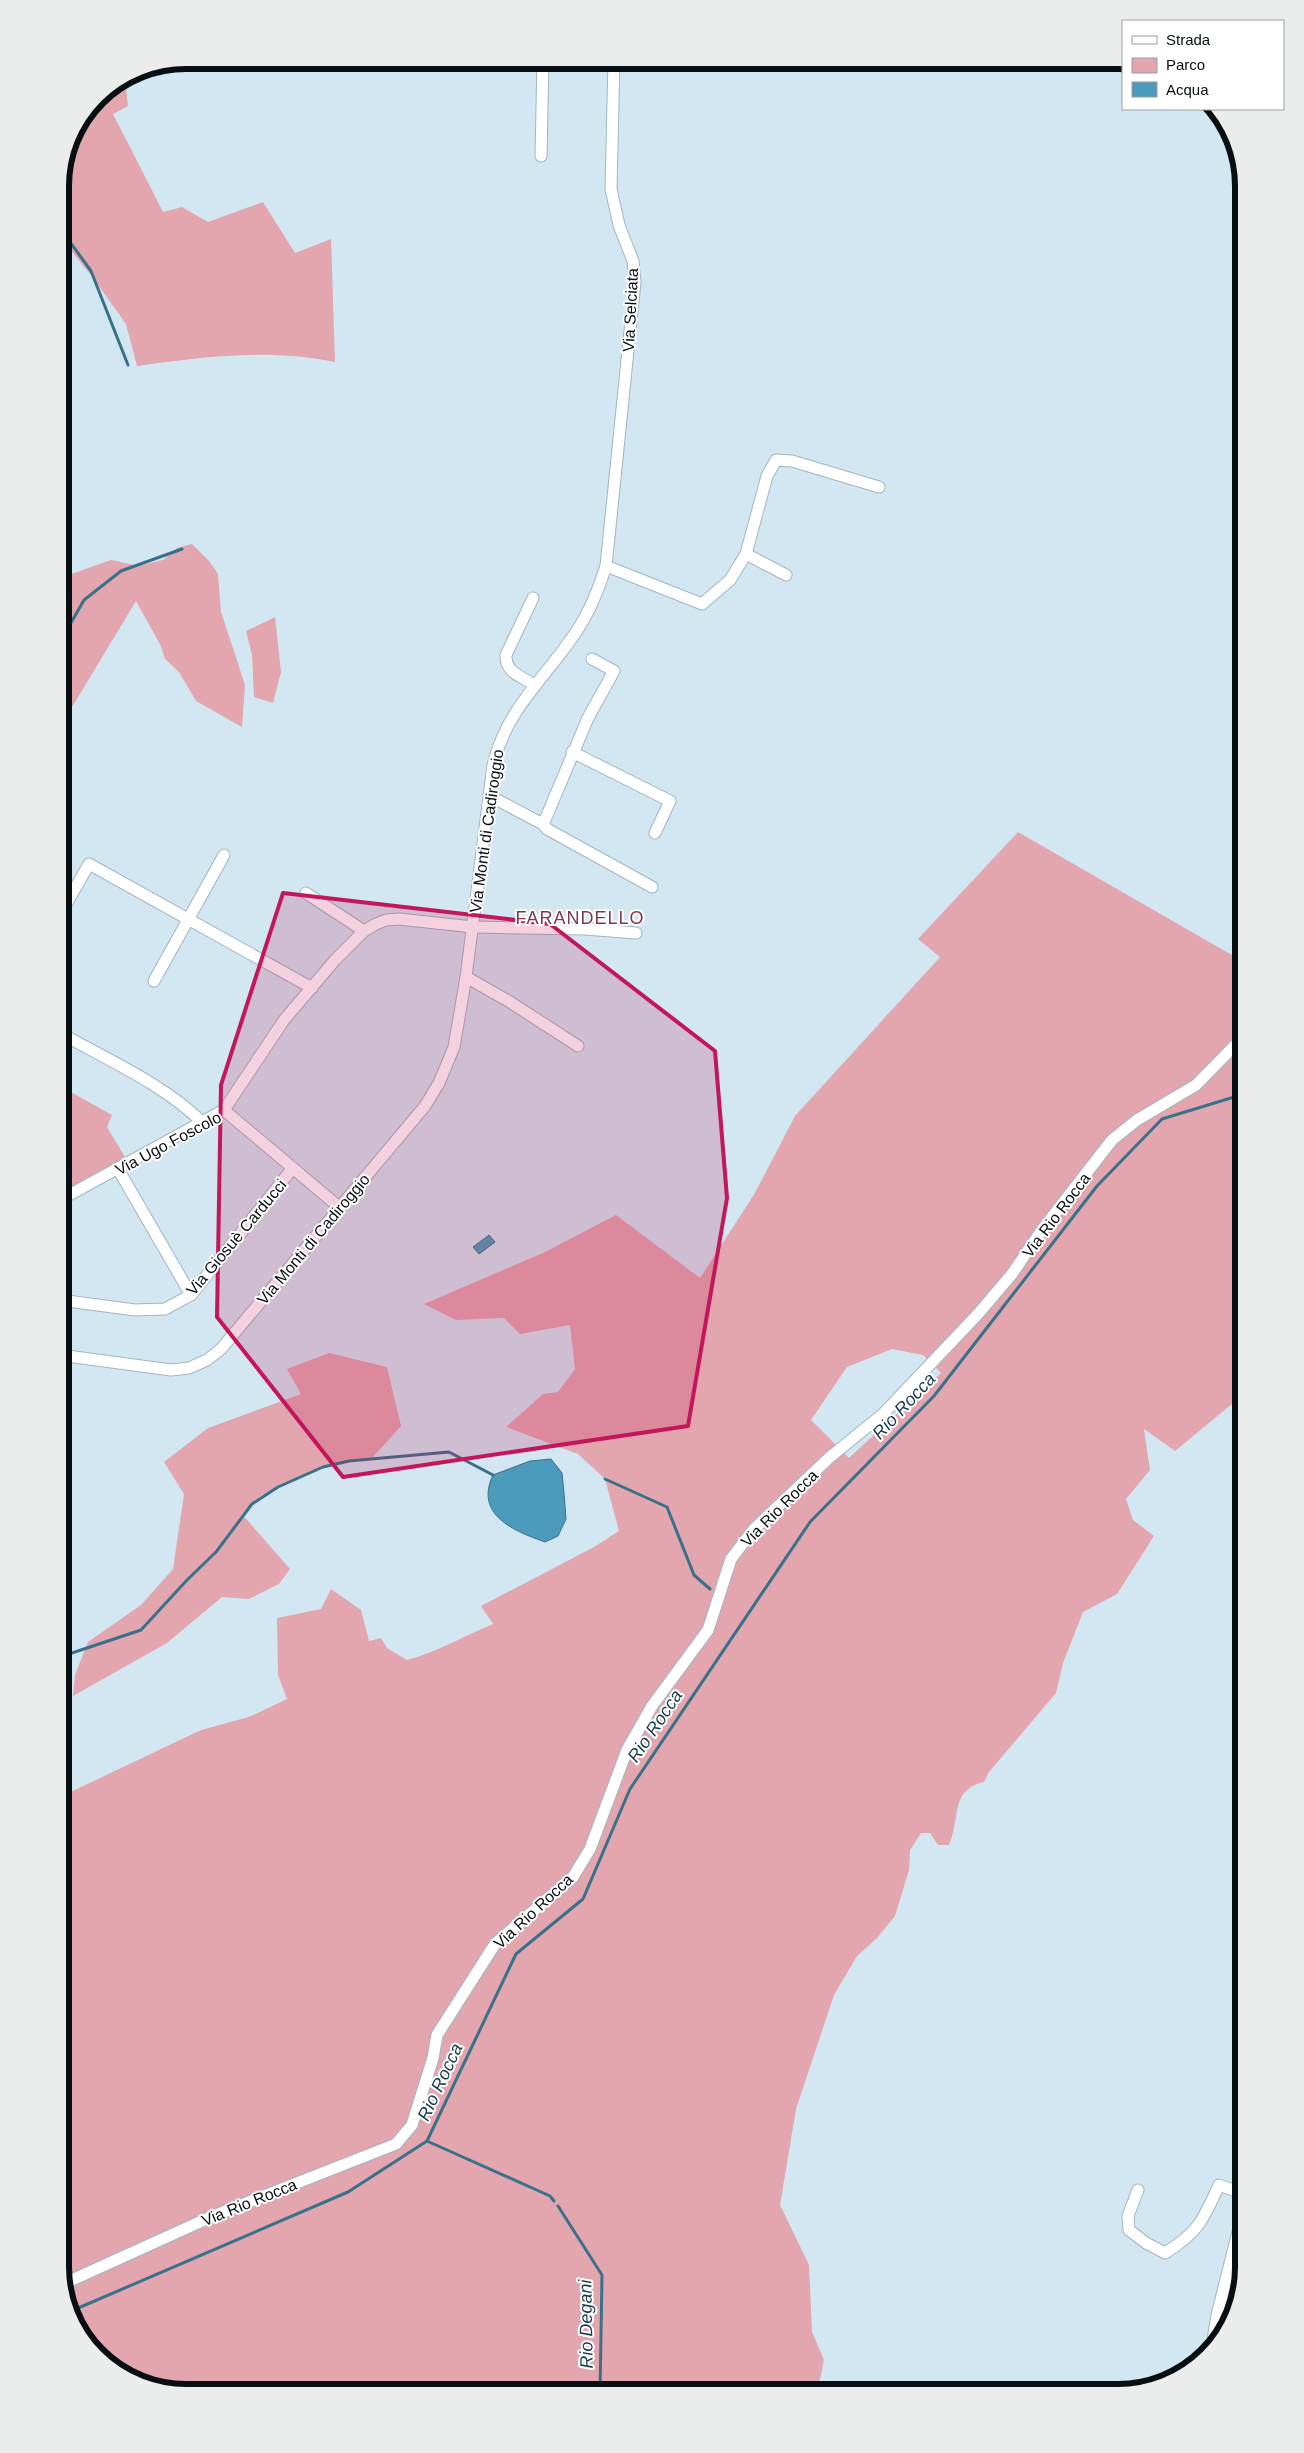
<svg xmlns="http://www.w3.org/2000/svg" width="1304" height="2453" font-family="Helvetica,sans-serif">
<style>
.green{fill:#e3a6af;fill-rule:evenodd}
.water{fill:#4d9bbc;stroke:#387189}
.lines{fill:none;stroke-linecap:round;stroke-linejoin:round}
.stream{stroke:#387189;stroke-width:3}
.minor-casing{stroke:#a2b6c0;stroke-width:13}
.minor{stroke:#fff;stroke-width:11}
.marked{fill:#c2185b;fill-opacity:0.2;stroke:#c2185b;stroke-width:4;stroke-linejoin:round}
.labels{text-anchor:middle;stroke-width:4;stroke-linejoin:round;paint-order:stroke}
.street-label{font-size:16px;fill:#080f12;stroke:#fff}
.neighbourhood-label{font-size:18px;letter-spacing:1px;fill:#803948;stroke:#fff}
.water-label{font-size:18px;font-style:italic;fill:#183c4b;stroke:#fff}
.rim{fill:none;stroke:#080f12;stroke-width:6}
</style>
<rect width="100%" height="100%" fill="#d2e7f1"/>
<!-- green -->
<g class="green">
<path d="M125 78 128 106 113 114 163 212 182 207 208 222 263 202 295 253 331 239 335 362C270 348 202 357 137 366L126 324 94 279 60 237V177L70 137 97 97Z"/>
<polygon points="192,544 210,562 218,574 221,612 245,685 242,727 196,701 179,672 165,659 161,646 136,601 60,727 60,578 111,560 139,566 197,551 163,560 177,548"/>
<polygon points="275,617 281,672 273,703 254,697 252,655 246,631"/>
<path d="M1018 832 1244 962V1394L1175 1451 1144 1429 1150 1470 1126 1499 1133 1520 1154 1536 1117 1594 1083 1612 1063 1663 1056 1693 989 1772 984 1782C949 1790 961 1820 949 1845H938L930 1833H921L910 1850 909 1870 895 1916 877 1938 857 1956 834 1995 796 2109 780 2205 809 2265 812 2332 824 2360 817 2393H177L115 2372 70 2316 60 2268V1910L65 1901 60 1882V1797L201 1730 249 1717 287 1699 278 1675 277 1618 321 1609 331 1589 361 1610 369 1641 381 1638 387 1648 407 1660C437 1652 464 1636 493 1624L481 1606 594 1547 619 1531 605 1479 578 1454 506 1427 543 1394 558 1392 575 1369 570 1325 520 1334 504 1318 456 1320 424 1304 545 1252 616 1215 700 1278 755 1193 795 1116 940 957 918 939ZM892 1349 923 1355 941 1373 849 1458 811 1420 847 1367Z"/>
<polygon points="60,1086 112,1115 107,1127 125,1157 60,1194"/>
<polygon points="329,1353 387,1367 401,1426 373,1457 323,1467 261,1496 242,1514 290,1569 279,1584 249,1599 222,1597 167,1643 73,1696 75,1675 88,1642 141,1605 173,1569 184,1494 164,1462 208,1428 301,1394 287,1369"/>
</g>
<!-- water -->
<g class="water">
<polygon points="489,1235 495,1242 479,1254 473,1247"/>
<path d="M551 1459 562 1473 564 1493 566 1519 558 1536 545 1542C514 1531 474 1515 493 1475L530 1461Z"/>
</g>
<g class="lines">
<!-- stream -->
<g class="stream">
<polyline points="60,221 65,235 91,271 128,365"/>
<polyline points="60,642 84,600 121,571 182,549"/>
<polyline points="605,1479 667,1507 694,1575 710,1589"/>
<polyline points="60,1657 141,1630 187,1580 216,1552 252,1504 278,1487 323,1467 349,1461 449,1452 493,1475"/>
<polyline points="427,2141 550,2196 554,2201"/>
<polyline points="558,2206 602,2275 600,2393"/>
<polyline points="69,2312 348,2192 427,2141 516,1954 583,1899 630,1789 810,1522 934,1396 1097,1186 1162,1119 1244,1094"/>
</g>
<!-- minor casing -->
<g class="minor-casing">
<g id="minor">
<polyline points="541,156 543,60"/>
<polyline points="746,554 767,476 776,460 792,461 879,487"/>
<polyline points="606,566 702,604 730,580 746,554 786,575"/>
<path d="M533 598 506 655C505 673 522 676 534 685"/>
<polyline points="572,752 670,801 655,833"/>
<polyline points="490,796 537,821 542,823 545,820 588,718 614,671 592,659"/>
<polyline points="542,823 547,829 652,887"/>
<polyline points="306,893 364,931"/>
<polyline points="60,915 89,864 312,988"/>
<polyline points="466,977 510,1002 578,1046"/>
<polyline points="154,981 224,855"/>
<path d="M60 1033C108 1060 163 1084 202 1122"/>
<polyline points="224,1110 339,1207"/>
<polyline points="118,1169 191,1295"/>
<polyline points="60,1200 224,1110 284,1020 335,960 364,931 376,924 386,920 399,919 473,927 585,929 636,933"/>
<polyline points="60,1300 135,1310 165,1309 191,1295 292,1169"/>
<path d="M60 1355 171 1370 189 1368 207 1360 221 1349 425 1106 439 1083 454 1047 466 977 493 765C507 707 547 677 578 629 591 609 599 588 606 566L635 282 633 261 619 225 611 189 614 60"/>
<path d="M1138 2190 1128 2216 1129 2230 1146 2243 1165 2253C1199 2232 1203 2220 1219 2185L1244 2194"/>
<polyline points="63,2284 213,2216 396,2144 412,2125 433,2058 437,2035 495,1944 573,1877 590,1849 627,1750 652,1706 708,1630 731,1559 754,1529 830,1457 883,1414 978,1314 1012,1274 1042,1230 1112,1140 1137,1120 1196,1085 1244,1036"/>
<polyline points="1212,2346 1217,2315 1244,2208"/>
</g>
</g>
<!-- minor -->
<use href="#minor" class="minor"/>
</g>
<!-- marked area -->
<path class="marked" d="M283 893 550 924 715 1051 727 1198 688 1426 343 1477 217 1317 221 1085Z"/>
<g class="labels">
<!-- street labels -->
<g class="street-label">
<text transform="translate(630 310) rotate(-87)" y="6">Via Selciata</text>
<text transform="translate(486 831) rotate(-82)" y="6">Via Monti di Cadiroggio</text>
<text transform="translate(168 1143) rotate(-28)" y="6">Via Ugo Foscolo</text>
<text transform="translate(1056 1215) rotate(-53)" y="6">Via Rio Rocca</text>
<text transform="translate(236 1237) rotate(-50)" y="6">Via Giosuè Carducci</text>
<text transform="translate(313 1239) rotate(-50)" y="6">Via Monti di Cadiroggio</text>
<text transform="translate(779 1508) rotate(-45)" y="6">Via Rio Rocca</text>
<text transform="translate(533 1911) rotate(-43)" y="6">Via Rio Rocca</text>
<text transform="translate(249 2202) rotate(-22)" y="6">Via Rio Rocca</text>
</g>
<!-- neighbourhood labels -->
<g class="neighbourhood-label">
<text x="580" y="924">FARANDELLO</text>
</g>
<!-- water labels -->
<g class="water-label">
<text transform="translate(904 1406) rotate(-47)" y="6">Rio Rocca</text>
<text transform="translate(655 1726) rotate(-56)" y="6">Rio Rocca</text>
<text transform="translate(440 2082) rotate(-65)" y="6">Rio Rocca</text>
<text transform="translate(586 2324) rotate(-91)" y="6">Rio Degani</text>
</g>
</g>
<!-- crop -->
<path d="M0 0H1304V2453H0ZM186 69H1118A117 117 0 0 1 1235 186V2267A117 117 0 0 1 1118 2384H186A117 117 0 0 1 69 2267V186A117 117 0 0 1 186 69Z" fill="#ebecec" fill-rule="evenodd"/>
<path class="rim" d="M186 69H1118A117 117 0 0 1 1235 186V2267A117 117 0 0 1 1118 2384H186A117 117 0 0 1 69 2267V186A117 117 0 0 1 186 69Z"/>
<!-- legend -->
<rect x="1122" y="20" width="162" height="90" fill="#ffffff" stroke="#9c9fa0"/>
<rect x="1132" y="36" width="25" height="8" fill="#ffffff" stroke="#9c9fa0"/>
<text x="1166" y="45" font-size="15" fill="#080f12">Strada</text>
<rect x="1132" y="58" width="25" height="15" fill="#e3a6af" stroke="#9c9fa0"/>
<text x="1166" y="70" font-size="15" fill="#080f12">Parco</text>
<rect x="1132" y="82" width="25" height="15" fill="#4d9bbc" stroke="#9c9fa0"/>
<text x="1166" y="95" font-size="15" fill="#080f12">Acqua</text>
</svg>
